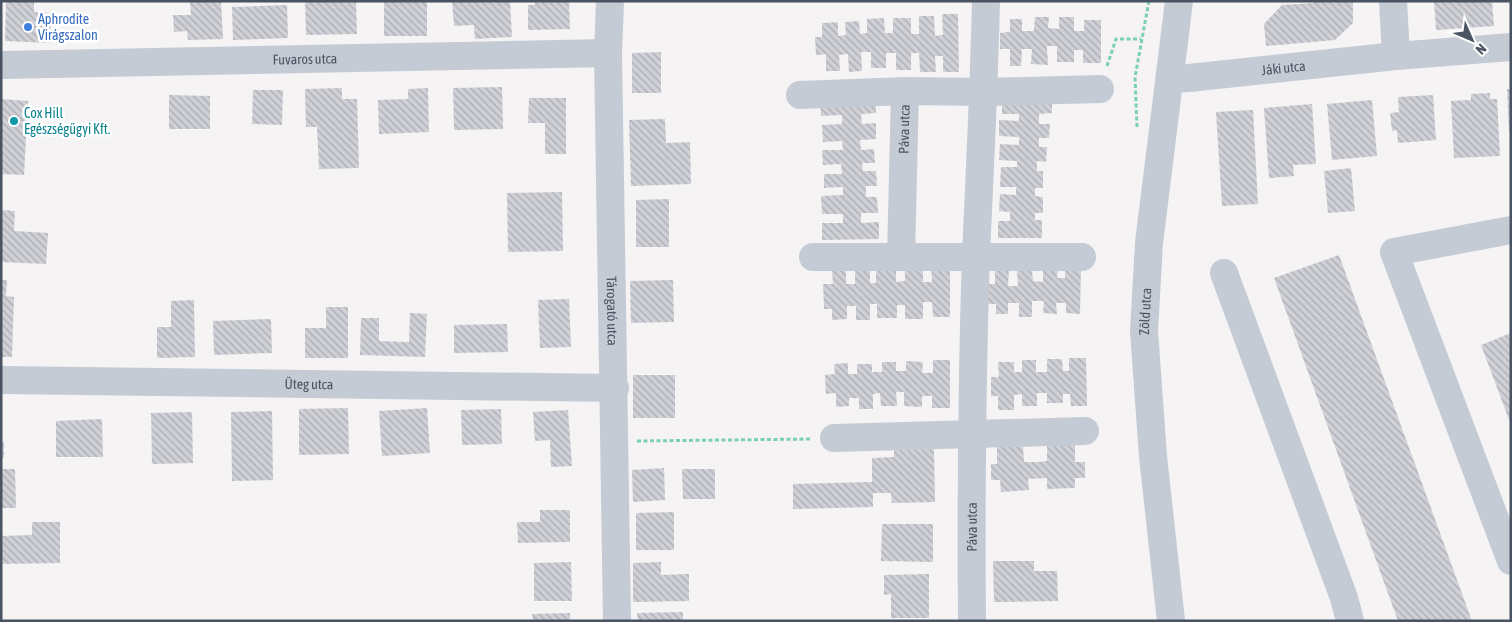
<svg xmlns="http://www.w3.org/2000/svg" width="1512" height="622" font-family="'Asap Condensed',sans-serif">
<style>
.building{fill:url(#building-back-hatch)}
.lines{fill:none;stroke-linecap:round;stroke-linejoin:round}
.path{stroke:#7ad0b1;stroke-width:3;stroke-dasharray:4 2.5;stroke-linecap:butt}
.minor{stroke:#c4cbd4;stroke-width:28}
.shop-dot{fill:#3f7fe0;stroke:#fff;stroke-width:2}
.culture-dot{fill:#0f9aa8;stroke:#fff;stroke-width:2}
.labels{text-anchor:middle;stroke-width:5;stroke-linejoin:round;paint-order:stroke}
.shop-label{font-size:14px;fill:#366cbe;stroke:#fff;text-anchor:start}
.street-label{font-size:14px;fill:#4a5361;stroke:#fff}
.culture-label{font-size:14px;fill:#0d838f;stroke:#fff;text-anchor:start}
</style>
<defs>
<pattern id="building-back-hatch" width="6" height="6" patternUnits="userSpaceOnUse" patternTransform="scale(1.25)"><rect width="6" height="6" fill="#cfd1d7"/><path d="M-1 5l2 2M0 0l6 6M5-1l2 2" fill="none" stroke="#aaacb2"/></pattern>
</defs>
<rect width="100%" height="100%" fill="#f5f3f3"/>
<!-- building -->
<g class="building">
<polygon points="6,1 34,1 34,12 51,13 50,43 5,41"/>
<polygon points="190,1 221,1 223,39 188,40 187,31 174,32 173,15 191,15"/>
<polygon points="305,1 356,1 357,34 306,35"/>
<rect x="384" y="1" width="43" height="35"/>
<polygon points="452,1 510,1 512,37 475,39 474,25 454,26"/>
<polygon points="535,1 569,1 570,29 528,30 528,5 535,5"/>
<polygon points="1314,1 1353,1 1353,23 1335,40 1266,46 1264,24 1282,5 1314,3"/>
<polygon points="1434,1 1492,1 1494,26 1436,30"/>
<polygon points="287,5 288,38 233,40 232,7"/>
<polygon points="942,14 958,14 959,72 943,72 943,56 935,56 936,72 920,72 919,53 911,53 911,70 896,70 896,53 886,53 886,68 871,68 871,52 861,52 862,71 849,72 848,54 839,55 840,71 826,71 826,54 816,55 815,37 822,37 822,23 838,22 838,36 846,35 845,22 859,21 860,34 867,33 867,19 884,18 885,33 893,33 893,18 911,18 911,34 919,34 919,16 934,16 935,36 943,35"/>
<polygon points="1035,17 1049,17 1048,28 1059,29 1059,17 1074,17 1074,31 1084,31 1084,20 1101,20 1101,63 1083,63 1083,50 1074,50 1074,62 1057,62 1057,46 1047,46 1048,65 1031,64 1032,49 1022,49 1021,66 1010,66 1010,49 1000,49 1000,33 1010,32 1010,19 1022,19 1022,31 1034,31"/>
<polygon points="661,52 661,93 632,93 632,53"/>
<polygon points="502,87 503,129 454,130 453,88"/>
<polygon points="342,88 342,99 357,99 359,168 319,169 317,127 306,127 305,89"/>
<polygon points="428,88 429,132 379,134 378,100 408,99 408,89"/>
<polygon points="1507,89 1511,89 1511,131 1509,131"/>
<polygon points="253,90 283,90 282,125 252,124"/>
<polygon points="1490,93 1490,99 1497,99 1500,156 1454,158 1451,101 1471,100 1471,94"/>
<polygon points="169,95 210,96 210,129 169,129"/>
<polygon points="1433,95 1436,140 1398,143 1397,130 1392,131 1390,113 1399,112 1398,97"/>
<polygon points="1002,96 1052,96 1052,113 1039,114 1039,124 1050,124 1049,138 1039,138 1039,147 1047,147 1046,162 1037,161 1037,171 1043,171 1043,188 1035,188 1035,196 1043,197 1043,213 1035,213 1035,220 1042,220 1042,238 998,238 998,221 1010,221 1010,212 999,211 1000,194 1016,195 1016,187 1000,187 1001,167 1017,167 1017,161 999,160 1000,144 1019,145 1019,137 999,136 999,120 1019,121 1019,114 1002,114"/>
<polygon points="875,97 876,113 861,114 862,124 876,123 876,139 860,140 861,150 874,149 875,163 862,163 863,171 876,171 877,186 866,186 866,197 877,197 878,213 861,213 861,223 879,222 879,239 822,240 822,223 843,223 843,214 822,214 821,196 843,195 843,187 824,188 824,174 842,174 841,164 823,165 822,150 843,150 842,141 823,142 822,125 842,124 842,115 821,116 820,100"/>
<polygon points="529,98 566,98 566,154 545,154 545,123 528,123"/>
<polygon points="1,99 28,101 24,175 1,174"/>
<polygon points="1372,100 1377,156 1332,160 1327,104"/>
<polygon points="1312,104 1316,164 1293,165 1294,176 1269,178 1264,108"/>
<polygon points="1253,110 1258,204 1222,206 1216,112"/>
<polygon points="665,119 666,143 690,142 691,184 631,186 629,120"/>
<polygon points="1351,168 1355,211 1328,213 1324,171"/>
<polygon points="562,192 563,251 508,252 507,193"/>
<polygon points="669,199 669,247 636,247 636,200"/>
<polygon points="1,210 15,211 14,231 48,233 46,264 1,262"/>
<polygon points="1339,255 1472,621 1398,621 1274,278"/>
<polygon points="931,264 950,264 950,317 933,317 932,302 923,302 923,319 905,319 905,305 897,305 897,318 877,318 877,304 870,304 870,320 856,320 856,306 847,306 847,319 832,320 832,309 824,309 823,284 833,284 832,270 846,270 846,284 855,284 855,268 870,267 870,283 876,283 876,267 896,267 896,282 905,281 905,267 923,267 923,282 932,282"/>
<polygon points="1065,267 1081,267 1080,314 1066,313 1066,303 1056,303 1057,314 1043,313 1044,301 1032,301 1032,317 1019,317 1019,303 1008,303 1008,314 996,314 996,304 988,304 988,284 995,284 995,269 1009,269 1008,286 1018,286 1017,271 1032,271 1033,281 1043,282 1043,268 1058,268 1057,278 1065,278"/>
<polygon points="1,280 7,280 6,296 14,297 12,357 1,357"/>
<polygon points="673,280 674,322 631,323 630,281"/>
<polygon points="569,299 571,347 540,348 538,300"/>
<polygon points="194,300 195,357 157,358 157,327 171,327 171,301"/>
<polygon points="326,307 348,307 348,358 305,358 305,328 326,328"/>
<polygon points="410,313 427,314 425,357 360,355 361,318 379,318 379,341 409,342"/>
<polygon points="271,319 272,353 214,355 213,321"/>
<polygon points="507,324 508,352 454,353 454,325"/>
<polygon points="1511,333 1511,425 1481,345"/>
<polygon points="1069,358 1086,358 1087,406 1071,406 1070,394 1063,394 1063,403 1047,403 1047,393 1037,393 1037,406 1022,406 1022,394 1014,395 1014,410 998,410 998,396 991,396 991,377 999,377 998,362 1014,362 1014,372 1022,372 1022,360 1036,360 1036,372 1047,372 1047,359 1062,359 1063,371 1069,371"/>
<polygon points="933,360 950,360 950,408 932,408 932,396 922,396 922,407 904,406 904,392 896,392 897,406 881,406 880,393 873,394 873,409 859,409 859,398 849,398 849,406 836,407 836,393 826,394 825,375 835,374 834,364 848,363 848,374 857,374 857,364 872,364 872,372 882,372 882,362 896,362 896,371 906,371 906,361 923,362 922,373 933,373"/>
<rect x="633" y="375" width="42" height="43"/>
<polygon points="348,408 349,454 299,455 299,409"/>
<polygon points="427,408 430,453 382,456 379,411"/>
<polygon points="501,409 502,444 462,445 461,410"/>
<polygon points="568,410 572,466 551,467 550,440 535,441 533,412"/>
<polygon points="272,411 273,480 232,481 231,412"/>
<polygon points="192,412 193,463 152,464 151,413"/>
<polygon points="102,419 103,457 56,457 56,421"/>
<rect x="1" y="442" width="3" height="16"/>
<polygon points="1075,443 1075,462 1085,462 1085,478 1075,478 1075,488 1047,489 1047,478 1028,479 1029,490 1001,492 1000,480 991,480 991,464 997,464 997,447 1023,446 1024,462 1037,462 1047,461 1047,444"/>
<polygon points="934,449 935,502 892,503 891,493 873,493 873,507 793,509 793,484 872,482 872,458 894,457 894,450"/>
<polygon points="664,468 665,500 633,502 632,470"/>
<polygon points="1,469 15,469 16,508 1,508"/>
<polygon points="682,469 715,469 715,499 683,499"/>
<polygon points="540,510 570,510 570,542 518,543 517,522 540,522"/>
<polygon points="674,512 674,550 636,550 636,513"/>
<polygon points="32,522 60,522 60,563 1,564 1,536 32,535"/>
<polygon points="882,524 933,524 933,562 881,561"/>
<polygon points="993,561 1034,561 1034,571 1057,571 1058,601 994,602"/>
<polygon points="571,562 572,601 534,601 534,563"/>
<polygon points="661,562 661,575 689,574 689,601 633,602 633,563"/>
<polygon points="929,574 929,618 891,618 891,594 884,595 884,575"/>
<polygon points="683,612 683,621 638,621 637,613"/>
<polygon points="570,613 570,621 533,621 532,614"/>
</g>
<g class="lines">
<!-- path -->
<g class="path">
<polyline points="1107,66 1116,39 1141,39"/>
<polyline points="1137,127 1135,77 1149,1"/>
<polyline points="637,441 811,439"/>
</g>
<!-- minor -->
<g class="minor">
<path id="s1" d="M610 1 608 53 617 621"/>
<polyline points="1393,1 1396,56"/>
<path id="s2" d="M1 65 608 53"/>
<path id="s3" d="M1170 79 1189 78 1396 56 1511 47"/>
<polyline points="800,95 905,91"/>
<polyline points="1511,230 1394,252 1511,561"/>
<polyline points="813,257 901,257"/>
<path id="s4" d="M1082 257H901L905 91 984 92 1100 89"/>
<polyline points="1224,273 1344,598 1350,621"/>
<path id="s5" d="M1 380 615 388"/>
<polyline points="834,438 1085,431"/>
<path id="s6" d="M972 621C971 499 972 376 976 254 980 170 984 86 986 1"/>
<path id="s7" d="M1171 621 1153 456 1144 331 1149 243 1179 1"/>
</g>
</g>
<!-- markers -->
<circle class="shop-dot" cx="28" cy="27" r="5"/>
<circle class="culture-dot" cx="14" cy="121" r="5"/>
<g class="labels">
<!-- shop labels -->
<g class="shop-label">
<text x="38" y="24">Aphrodite<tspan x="38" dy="16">Virágszalon</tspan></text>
</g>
<!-- street labels -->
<g class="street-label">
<text dy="5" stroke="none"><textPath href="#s2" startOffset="304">Fuvaros utca</textPath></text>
<text dy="5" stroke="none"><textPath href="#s3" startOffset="114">Jáki utca</textPath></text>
<text dy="5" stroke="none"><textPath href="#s4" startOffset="309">Páva utca</textPath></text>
<text dy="5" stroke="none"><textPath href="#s1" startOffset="310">Tárogató utca</textPath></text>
<text dy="5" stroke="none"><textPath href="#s7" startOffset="311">Zöld utca</textPath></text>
<text dy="5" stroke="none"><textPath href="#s5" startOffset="308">Üteg utca</textPath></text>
<text dy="5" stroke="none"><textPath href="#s6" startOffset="94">Páva utca</textPath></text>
</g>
<!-- culture labels -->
<g class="culture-label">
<text x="24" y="118">Cox Hill<tspan x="24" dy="16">Egészségügyi Kft.</tspan></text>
</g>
</g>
<!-- border -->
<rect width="1512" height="622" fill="none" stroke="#4a5361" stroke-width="5"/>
<!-- north arrow -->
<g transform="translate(1472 40) rotate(135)" stroke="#ffffff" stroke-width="4" paint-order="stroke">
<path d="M0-4L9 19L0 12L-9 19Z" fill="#4a5361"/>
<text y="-8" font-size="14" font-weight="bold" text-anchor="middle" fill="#4a5361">N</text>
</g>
</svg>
